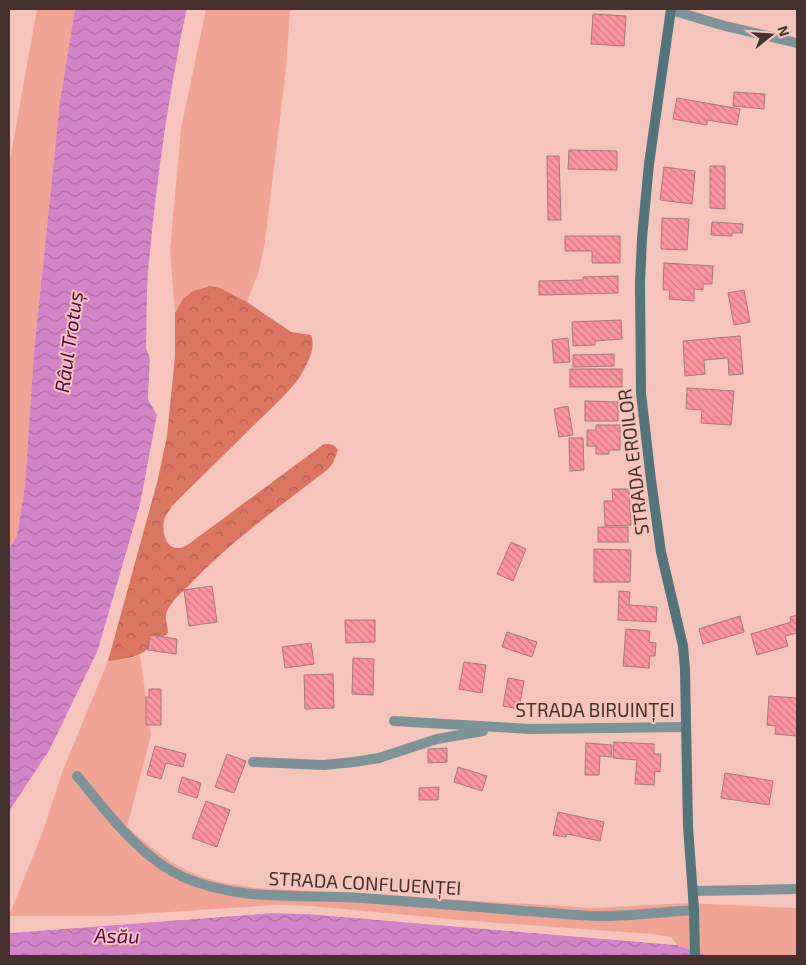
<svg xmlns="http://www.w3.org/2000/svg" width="806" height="965" font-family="'Exo 2',sans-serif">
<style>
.grass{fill:#f1a494}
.forest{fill:url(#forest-crowns)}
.water{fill:url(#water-waves)}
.pier{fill:#f5c5bb}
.building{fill:url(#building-back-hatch);stroke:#a6797e}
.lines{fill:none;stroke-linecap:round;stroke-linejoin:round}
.street{stroke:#7d9397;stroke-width:10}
.secondary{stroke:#54747b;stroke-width:10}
.labels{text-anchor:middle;stroke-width:4;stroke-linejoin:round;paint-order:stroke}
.street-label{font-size:19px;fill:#45322e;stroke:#f5c5bb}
.water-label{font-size:20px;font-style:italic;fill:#50074a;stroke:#f5c5bb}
</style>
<defs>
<pattern id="forest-crowns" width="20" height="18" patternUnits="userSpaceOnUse" patternTransform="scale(1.25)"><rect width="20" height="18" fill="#da7562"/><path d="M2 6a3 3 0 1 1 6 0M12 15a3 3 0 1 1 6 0" fill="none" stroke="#b36151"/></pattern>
<pattern id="water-waves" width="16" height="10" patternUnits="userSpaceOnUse" patternTransform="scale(1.25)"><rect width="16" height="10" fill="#d384c8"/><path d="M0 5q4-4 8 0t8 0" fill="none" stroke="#ad6da3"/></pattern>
<pattern id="building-back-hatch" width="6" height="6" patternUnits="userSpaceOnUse" patternTransform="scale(1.25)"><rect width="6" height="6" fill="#fe93a1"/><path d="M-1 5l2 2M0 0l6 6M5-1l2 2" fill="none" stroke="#cf7984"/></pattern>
</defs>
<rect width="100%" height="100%" fill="#f5c5bb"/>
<!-- grass -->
<g class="grass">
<polygon points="37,9 75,9 60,101 34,351 25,485 17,536 9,549 9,165"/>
<polygon points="206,9 290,9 286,69 265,241 259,271 247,302 220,288 183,299 175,313 170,250 181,129"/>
<path d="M140 655 151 735 127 827C148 845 171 865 197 875 217 883 238 885 258 888L595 908 688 903 797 908V956H708L677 945 671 937 651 934 460 920 311 906 274 905 110 916H9L43 831 63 770 108 661 128 659Z"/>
</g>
<!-- forest -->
<path class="forest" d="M210 286 220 288 247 302 291 332 311 335C317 349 306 366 299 378 286 396 267 412 251 428 225 454 198 480 172 506 170 510 167 513 165 517 161 527 164 550 180 548 183 548 187 545 190 543L324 444C331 444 334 444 338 450L333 463 327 470C280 506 233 540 192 582 184 591 172 600 167 611 164 619 168 625 168 633 143 654 140 658 108 661L158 479 167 436 175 356V313L183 299 193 291Z"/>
<!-- water -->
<g class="water">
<path d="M75 9H187C169 91 157 177 149 261 146 290 147 319 146 348L150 359 148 399 157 415 140 505 98 650 54 743 9 811V549L17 536 25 485 34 351 60 101Z"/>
<polygon points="272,913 309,914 677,945 708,956 9,956 9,933"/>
</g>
<!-- pier -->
<g class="pier">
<polygon points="187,9 190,9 183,41 160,191 162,156 180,41"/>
<polygon points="152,357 151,399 159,416 142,505 100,651 56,744 42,765 98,650 140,505 157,415 148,399 150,359"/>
<polygon points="272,911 309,911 675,942 677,945 309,914 272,913 9,933 9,930"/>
</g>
<!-- building -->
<g class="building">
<polygon points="593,14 626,16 624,46 591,44"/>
<polygon points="734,92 765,94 764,109 733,106"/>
<polygon points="677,98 740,109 737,125 707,120 707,125 673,119"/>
<polygon points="569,150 617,151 617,170 568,169"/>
<polygon points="547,156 559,156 561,220 548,220"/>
<polygon points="710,166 725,166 725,209 710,208"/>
<polygon points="664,167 695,171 692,204 660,200"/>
<polygon points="662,218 689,219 687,250 661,249"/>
<polygon points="712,222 743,224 742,233 732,233 732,236 711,235"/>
<polygon points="565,236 620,236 620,263 592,263 592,251 565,251"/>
<polygon points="664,263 713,266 712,284 703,284 703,290 694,289 694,301 669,299 670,290 663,290"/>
<polygon points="618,276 618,293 539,295 539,281 583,280 583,277"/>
<polygon points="744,290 750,322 734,325 728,293"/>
<polygon points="621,320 622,339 595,341 595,345 573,346 572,322"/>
<polygon points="740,336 743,374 729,375 728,358 704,360 705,374 685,376 683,341"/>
<polygon points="568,338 570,362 554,363 552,340"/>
<polygon points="614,354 614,366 573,367 573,355"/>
<rect x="570" y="369" width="52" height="18"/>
<polygon points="687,388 734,391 731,425 701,423 702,410 686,409"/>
<polygon points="585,401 618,402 618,421 585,421"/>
<polygon points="568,406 573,435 559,437 554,409"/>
<polygon points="596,425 620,425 620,450 609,450 609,454 596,454 596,446 587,446 587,430 596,430"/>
<polygon points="569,438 583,438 584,470 570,471"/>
<polygon points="612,489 629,489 631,525 605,526 604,501 613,501"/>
<rect x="598" y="527" width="30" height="15"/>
<polygon points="511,542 526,549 513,581 497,574"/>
<polygon points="594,549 631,550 630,582 594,582"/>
<polygon points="212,586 217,622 189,626 184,590"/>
<polygon points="619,591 630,592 629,605 657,607 656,622 618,620"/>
<polygon points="797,615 797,635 797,633 785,636 788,646 757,655 751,634 791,622 790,617"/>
<polygon points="740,616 744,632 703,644 699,629"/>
<polygon points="345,620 375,620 375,642 346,643"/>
<polygon points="626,629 650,631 649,642 656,643 655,656 650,656 649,668 623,666"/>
<polygon points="507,632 537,642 532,657 502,647"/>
<polygon points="150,635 177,639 176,654 148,650"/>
<polygon points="311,643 314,664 285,668 282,647"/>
<polygon points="353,658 374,659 373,695 352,694"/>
<polygon points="464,662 486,665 482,693 459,689"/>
<polygon points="333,674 334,708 305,709 304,675"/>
<polygon points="508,678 524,681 519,709 503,706"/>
<polygon points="149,689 161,689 161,725 146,725 146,697 149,697"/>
<polygon points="769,696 797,698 797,736 775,734 776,726 767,725"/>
<polygon points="614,742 654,744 654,754 661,754 660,772 655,771 654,785 635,784 637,760 613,758"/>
<polygon points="586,743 612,745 611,757 600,756 599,775 585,775"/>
<polygon points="155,746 186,754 183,767 166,763 161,779 147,775"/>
<polygon points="447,748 447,762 428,763 428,749"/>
<polygon points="227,754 246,761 234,793 215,787"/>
<polygon points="458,767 487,776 482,791 454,782"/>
<polygon points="725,773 773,781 769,805 721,798"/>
<polygon points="182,777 201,783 197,798 178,792"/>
<polygon points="439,787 438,800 419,800 419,788"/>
<polygon points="206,801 230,810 217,847 192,838"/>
<polygon points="558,812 604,822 600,841 567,834 566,837 553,835"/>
</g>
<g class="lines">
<!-- street -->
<g class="street">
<polyline points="671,10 725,26 797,43"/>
<polyline points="394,721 531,729 686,727"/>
<polyline points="253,762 324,765 354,762 379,758 437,739 483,731"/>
<path d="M77 776C108 813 138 856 183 877 240 902 302 894 362 898 416 902 470 906 524 911 549 912 575 916 600 916 631 916 663 912 694 910"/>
<polyline points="693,891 797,889"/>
</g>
<!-- secondary -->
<polyline class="secondary" points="671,9 649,164 642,238 640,283 641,393 651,480 661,552 683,646 685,669 688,826 694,910 695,956"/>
</g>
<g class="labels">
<!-- street labels -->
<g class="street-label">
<text transform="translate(633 462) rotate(-97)" y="7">STRADA EROILOR</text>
<text x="595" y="717">STRADA BIRUINȚEI</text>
<text transform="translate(365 883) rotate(3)" y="7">STRADA CONFLUENȚEI</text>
</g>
<!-- water labels -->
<g class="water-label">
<text transform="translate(69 342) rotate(-82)" y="7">Râul Trotuș</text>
<text transform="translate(117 936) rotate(1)" y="7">Asău</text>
</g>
</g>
<!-- border -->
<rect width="806" height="965" fill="none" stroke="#45322e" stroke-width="20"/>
<!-- north arrow -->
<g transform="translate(771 35) rotate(73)" stroke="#f5c5bb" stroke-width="4" paint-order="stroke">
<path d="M0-4L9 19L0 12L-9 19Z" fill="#45322e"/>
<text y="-8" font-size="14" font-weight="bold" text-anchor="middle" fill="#45322e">N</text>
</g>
</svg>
